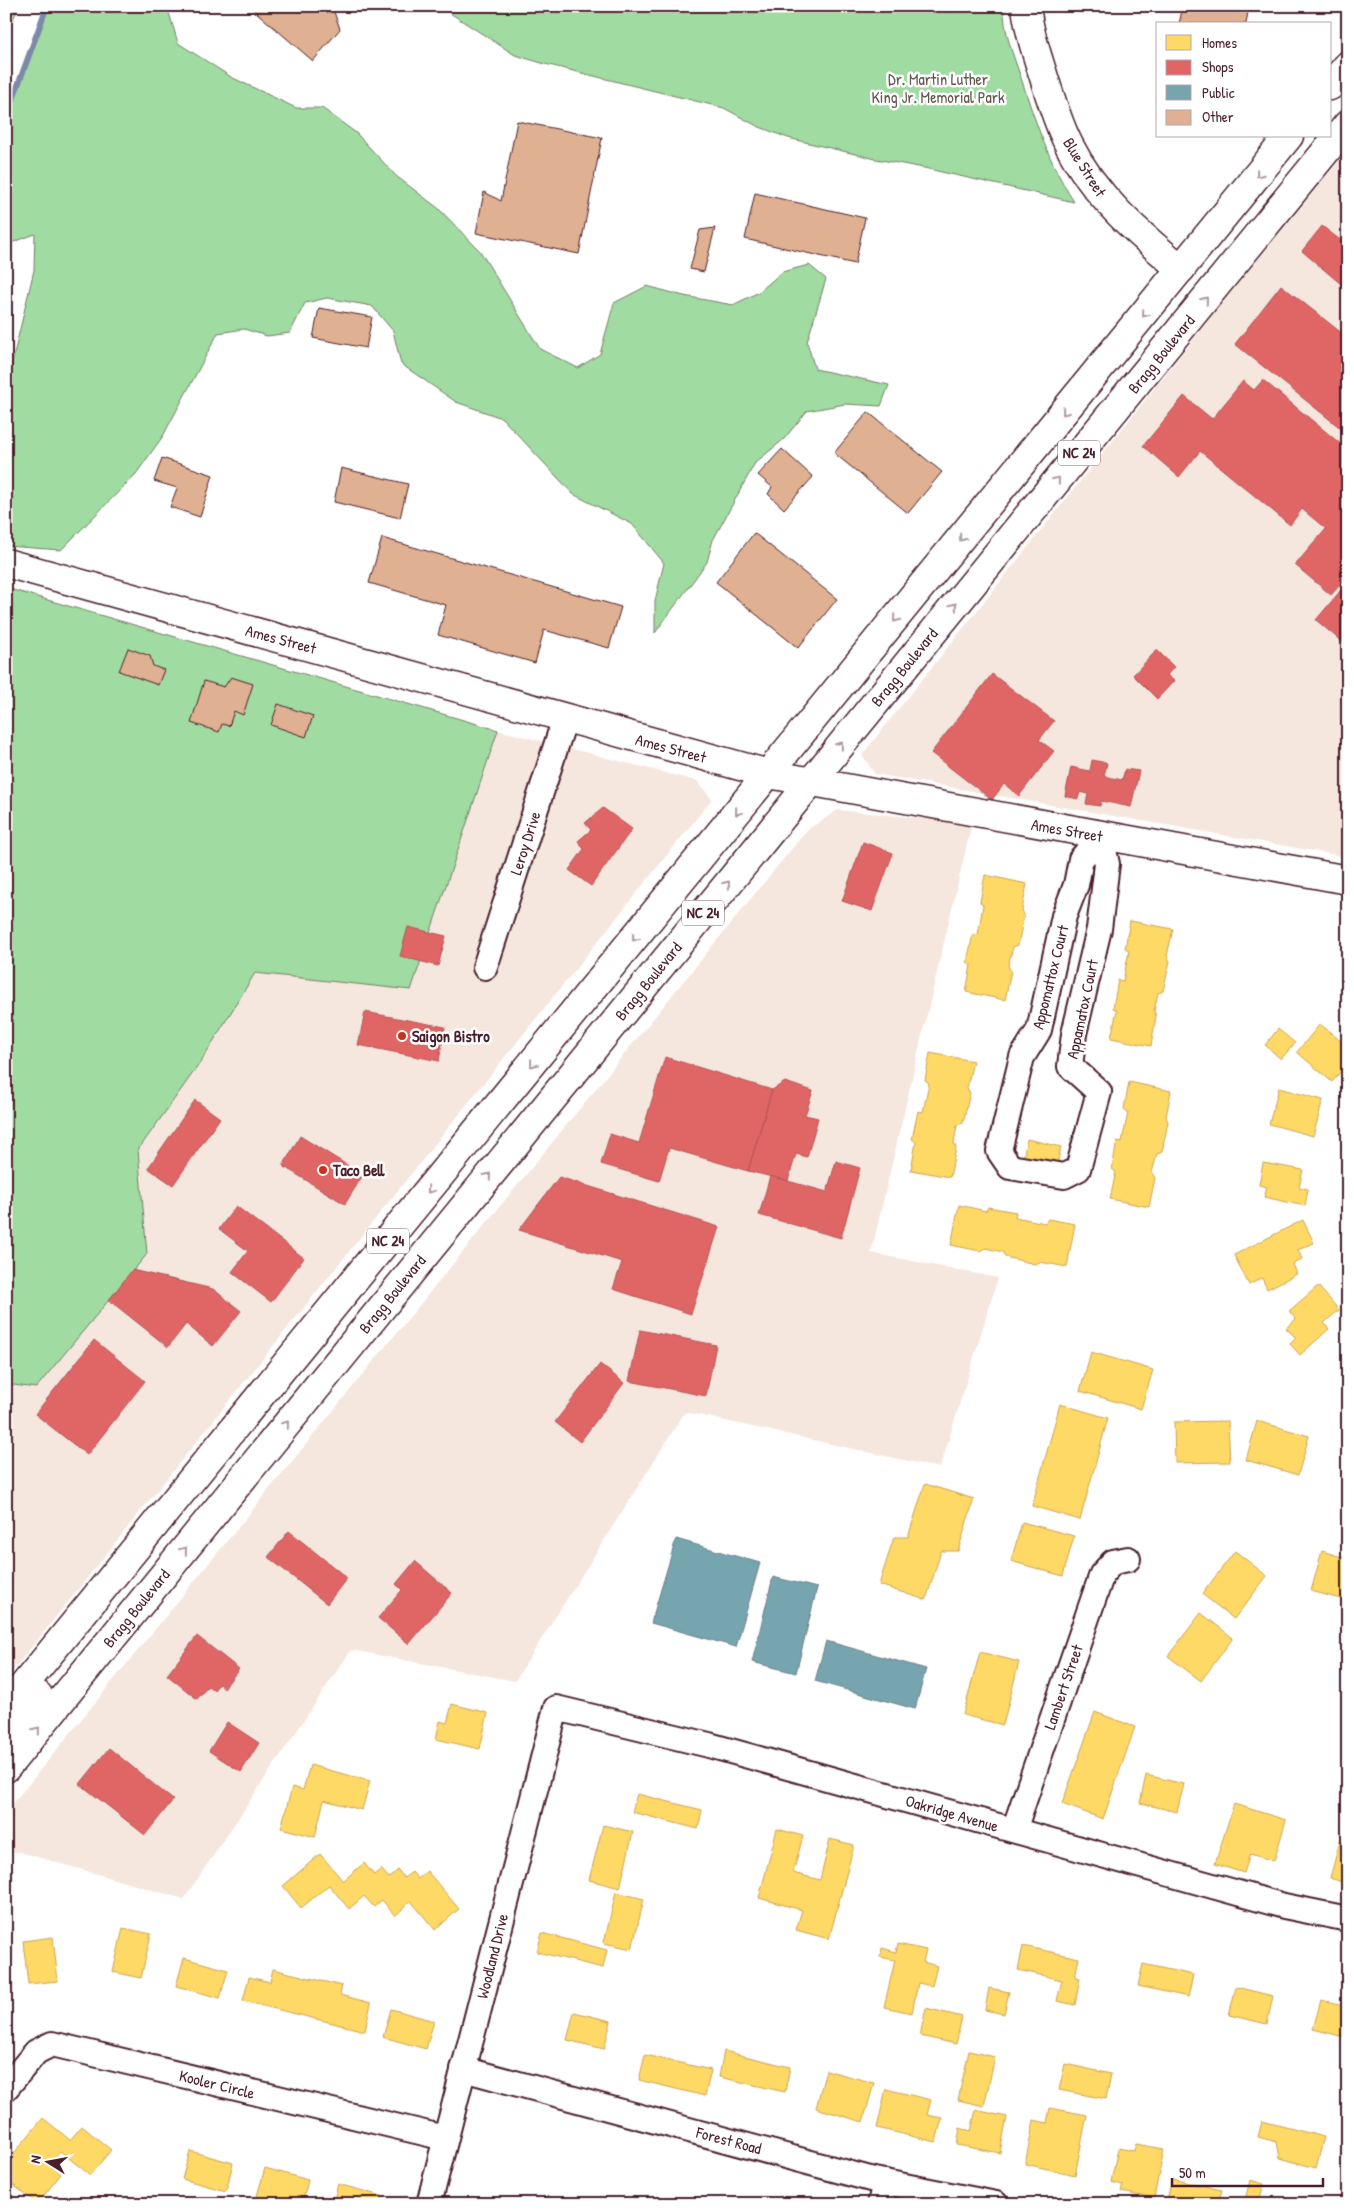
<svg xmlns="http://www.w3.org/2000/svg" width="1354" height="2210" font-family="'Patrick Hand',sans-serif">
<style>
.built{fill:#f5e7de}
.green{fill:#a0dba2;stroke:#757d66}
.homes{fill:#ffd966;stroke:#c9a154}
.shops{fill:#e06666;stroke:#b35154}
.public{fill:#76a5af;stroke:#697d87}
.lines{fill:none;stroke-linecap:round;stroke-linejoin:round}
.stream{stroke:#7b89a7;stroke-width:6}
.building{fill:#dfb091;stroke:#4a1f2b}
.minor-casing{stroke:#4a1f2b;stroke-width:28}
.tertiary-casing{stroke:#4a1f2b;stroke-width:31}
.primary-casing{stroke:#4a1f2b;stroke-width:31}
.minor{stroke:#fff;stroke-width:24}
.tertiary{stroke:#fff;stroke-width:28}
.primary{stroke:#fff;stroke-width:28}
.oneway{stroke:#ae9aa0}
.poi-dot{fill:#c8321e;stroke:#fff;stroke-width:2}
.labels{text-anchor:middle;stroke-width:5;stroke-linejoin:round;paint-order:stroke}
.shield{fill:#fff;stroke:#80626b;stroke-width:1}
.shield-label{font-size:15px;font-weight:bold;fill:#4a1f2b}
.park-label{font-size:16px;fill:#64574f;stroke:#fff}
.street-label{font-size:16px;fill:#4a1f2b;stroke:#fff}
.poi-label{font-size:16px;font-weight:bold;fill:#4a1f2b;stroke:#fff;text-anchor:start}
</style>
<rect width="100%" height="100%" fill="#fff"/>
<filter id="ink" filterUnits="userSpaceOnUse"><feTurbulence type="fractalNoise" baseFrequency=".02" numOctaves="2"/><feDisplacementMap in="SourceGraphic" scale="10" xChannelSelector="R" yChannelSelector="G"/><feConvolveMatrix kernelMatrix="1 2 1 2 8 2 1 2 1" color-interpolation-filters="sRGB"/></filter>
<g filter="url(#ink)">
<!-- built -->
<g class="built">
<polygon points="1348,150 1348,857 875,774 862,755 1216,311"/>
<polygon points="498,730 697,781 712,799 6,1679 6,1384 36,1388 146,1254 138,1150 200,1063 255,973 411,989"/>
<polygon points="838,810 972,823 871,1253 998,1278 940,1468 685,1412 515,1681 351,1650 184,1899 20,1852 6,1853 6,1812 807,830"/>
</g>
<!-- green -->
<g class="green">
<polygon points="6,6 19,6 6,35"/>
<polygon points="48,6 167,6 178,43 231,77 296,108 322,108 356,133 396,176 438,208 480,251 540,349 578,368 600,354 614,303 647,286 684,296 733,305 759,292 782,272 809,265 826,279 807,342 815,369 889,385 881,406 845,404 807,411 784,439 755,463 713,540 707,562 655,633 655,601 664,563 632,524 573,494 502,418 456,402 401,364 393,331 372,306 327,298 305,303 290,333 267,336 244,329 218,333 163,436 136,474 61,550 6,546 6,388 34,270 35,234 6,245 6,118"/>
<path d="M439 6H1004C1003 31 1013 54 1021 78 1035 121 1049 163 1074 202L924 168 876 159 788 138 757 126 724 108 545 64 515 55Z"/>
<polygon points="6,588 498,730 411,990 255,973 200,1063 138,1150 147,1254 36,1388 6,1384"/>
</g>
<!-- homes -->
<g class="homes">
<polygon points="985,875 1027,884 1022,910 1024,915 1018,945 1013,947 1008,966 1011,971 1005,1000 966,992 971,965 967,962 973,934 978,935 983,905 980,902"/>
<polygon points="1130,921 1173,929 1167,956 1170,961 1163,991 1158,993 1154,1011 1156,1016 1151,1046 1111,1038 1117,1010 1113,1008 1118,980 1123,981 1129,951 1125,948"/>
<polygon points="1320,1024 1348,1047 1348,1063 1332,1082 1297,1052"/>
<polygon points="1278,1029 1295,1043 1281,1059 1265,1045"/>
<polygon points="930,1053 973,1061 967,1088 970,1093 963,1123 957,1125 954,1143 956,1148 950,1177 911,1170 916,1142 912,1139 918,1111 923,1112 929,1083 925,1080"/>
<polygon points="1129,1082 1171,1091 1166,1117 1168,1122 1162,1152 1157,1154 1152,1173 1155,1178 1149,1207 1110,1199 1116,1172 1112,1169 1117,1141 1122,1142 1128,1112 1124,1109"/>
<polygon points="1279,1088 1323,1100 1313,1136 1269,1124"/>
<polygon points="1027,1139 1061,1147 1057,1166 1023,1159"/>
<polygon points="1263,1163 1303,1170 1299,1187 1308,1189 1305,1206 1264,1197 1267,1187 1259,1185"/>
<polygon points="959,1205 986,1211 988,1207 1016,1212 1015,1217 1045,1223 1048,1219 1075,1224 1067,1267 1040,1262 1035,1264 1005,1257 1003,1252 985,1248 980,1251 951,1245"/>
<polygon points="1303,1220 1314,1243 1298,1250 1302,1259 1293,1264 1297,1274 1267,1289 1262,1278 1249,1285 1234,1255"/>
<polygon points="1318,1286 1339,1310 1324,1323 1329,1329 1300,1355 1290,1344 1296,1338 1286,1328 1296,1319 1289,1311"/>
<polygon points="1091,1352 1153,1370 1141,1409 1080,1391"/>
<polygon points="1060,1404 1108,1418 1080,1520 1032,1506"/>
<polygon points="1228,1421 1230,1462 1175,1463 1174,1422"/>
<polygon points="1257,1421 1309,1436 1298,1475 1246,1460"/>
<polygon points="925,1484 974,1499 958,1551 941,1551 926,1600 879,1585 894,1537 908,1537"/>
<polygon points="1022,1522 1074,1536 1063,1576 1011,1561"/>
<polygon points="1235,1551 1267,1576 1234,1619 1202,1594"/>
<polygon points="1322,1551 1348,1559 1348,1601 1311,1591"/>
<polygon points="1201,1613 1233,1638 1201,1681 1168,1656"/>
<polygon points="980,1652 1019,1662 1003,1725 963,1715"/>
<polygon points="452,1704 488,1713 480,1749 436,1739 440,1721 447,1723"/>
<polygon points="1095,1712 1135,1727 1103,1819 1062,1804"/>
<polygon points="310,1765 370,1781 362,1810 324,1800 315,1837 281,1828 292,1787 303,1790"/>
<polygon points="1146,1775 1184,1784 1177,1812 1140,1803"/>
<polygon points="637,1794 702,1810 698,1829 632,1812"/>
<polygon points="1234,1804 1286,1820 1274,1861 1250,1854 1244,1873 1215,1864"/>
<polygon points="603,1825 633,1832 620,1888 589,1880"/>
<polygon points="777,1829 803,1836 793,1873 820,1880 830,1839 854,1845 829,1939 796,1930 802,1910 759,1898"/>
<polygon points="1340,1841 1348,1843 1348,1884 1330,1878"/>
<polygon points="320,1854 343,1881 364,1863 374,1875 381,1869 389,1878 398,1870 404,1878 412,1872 418,1879 427,1871 459,1909 435,1930 411,1901 395,1916 382,1900 374,1907 364,1896 349,1909 329,1885 301,1908 283,1886"/>
<polygon points="616,1892 644,1899 632,1949 604,1943"/>
<polygon points="123,1928 151,1934 141,1978 113,1972"/>
<polygon points="542,1933 607,1950 603,1968 537,1952"/>
<polygon points="53,1937 58,1981 28,1984 23,1941"/>
<polygon points="898,1944 926,1950 923,1962 937,1966 932,1986 918,1983 912,2013 884,2007 895,1960 880,1957 882,1948 896,1952"/>
<polygon points="1023,1946 1079,1958 1075,1977 1080,1978 1075,2005 1057,2001 1062,1980 1018,1970"/>
<polygon points="184,1958 228,1970 220,1998 176,1986"/>
<polygon points="1143,1964 1193,1975 1188,1997 1138,1986"/>
<polygon points="273,1969 342,1986 340,1995 371,2003 365,2031 243,2001 249,1977 270,1982"/>
<polygon points="1236,1987 1273,1996 1267,2024 1229,2015"/>
<polygon points="6,1988 13,1994 6,2001"/>
<polygon points="989,1988 1009,1992 1004,2014 985,2010"/>
<polygon points="1321,2000 1348,2006 1348,2038 1313,2029"/>
<polygon points="926,2008 962,2017 956,2044 920,2036"/>
<polygon points="391,2009 434,2021 426,2049 383,2037"/>
<polygon points="574,2012 611,2021 604,2049 567,2040"/>
<polygon points="724,2051 790,2067 785,2092 719,2077"/>
<polygon points="969,2051 995,2057 984,2106 958,2100"/>
<polygon points="645,2055 711,2070 705,2096 639,2080"/>
<polygon points="1065,2064 1111,2074 1106,2099 1059,2090"/>
<polygon points="826,2070 874,2083 863,2122 816,2108"/>
<polygon points="886,2089 931,2100 927,2115 942,2118 936,2142 877,2128"/>
<polygon points="1050,2108 1087,2115 1075,2175 1025,2164 1034,2120 1047,2123"/>
<polygon points="976,2110 1007,2117 1000,2153 957,2145 960,2128 971,2131"/>
<polygon points="43,2118 70,2140 82,2126 111,2150 90,2175 60,2151 48,2164 61,2174 37,2204 6,2179 6,2163"/>
<polygon points="1262,2121 1324,2137 1316,2168 1280,2158 1277,2142 1258,2137"/>
<polygon points="1136,2144 1164,2149 1154,2198 1121,2192 1123,2185 1111,2182 1118,2148 1134,2151"/>
<polygon points="190,2151 233,2163 226,2191 182,2179"/>
<polygon points="265,2168 308,2180 302,2204 286,2204 257,2196"/>
<polygon points="1172,2179 1222,2190 1218,2204 1182,2204 1167,2200"/>
<polygon points="1250,2180 1264,2184 1260,2198 1282,2204 1244,2204"/>
<polygon points="338,2184 382,2196 380,2204 333,2204"/>
</g>
<!-- shops -->
<g class="shops">
<polygon points="1322,226 1348,246 1348,290 1302,251"/>
<polygon points="1281,285 1348,338 1348,434 1235,344"/>
<polygon points="1263,380 1348,450 1348,576 1331,595 1295,565 1326,529 1302,509 1290,525 1200,451 1179,477 1143,446 1184,396 1212,419 1243,381 1254,390"/>
<polygon points="1341,590 1348,596 1348,647 1316,620"/>
<polygon points="1157,650 1174,667 1167,675 1174,681 1157,699 1133,675"/>
<polygon points="992,674 1054,721 1039,740 1054,751 1019,796 1004,784 992,800 931,753"/>
<polygon points="1092,760 1107,763 1104,776 1122,780 1125,769 1139,771 1131,807 1101,801 1100,806 1086,804 1088,794 1080,792 1078,799 1065,796 1071,767 1090,771"/>
<polygon points="603,808 632,829 591,886 569,870 584,849 578,841 591,830 585,823"/>
<polygon points="863,842 893,853 872,911 842,901"/>
<polygon points="408,927 446,936 438,966 400,956"/>
<polygon points="365,1012 445,1027 439,1061 358,1045"/>
<polygon points="665,1057 772,1090 748,1171 669,1148 659,1181 601,1164 610,1134 639,1143"/>
<polygon points="785,1082 813,1091 805,1115 818,1118 807,1157 796,1154 788,1181 748,1171 772,1090"/>
<polygon points="195,1100 220,1118 173,1185 148,1168"/>
<polygon points="300,1136 363,1175 345,1204 283,1166"/>
<polygon points="836,1161 860,1168 841,1238 759,1215 770,1176 827,1192"/>
<polygon points="559,1177 719,1227 691,1314 613,1289 622,1262 519,1230"/>
<polygon points="236,1206 304,1258 271,1302 232,1272 248,1251 219,1229"/>
<polygon points="132,1270 213,1289 241,1311 213,1346 186,1324 168,1347 109,1300"/>
<polygon points="640,1330 716,1345 706,1396 629,1381"/>
<polygon points="94,1340 145,1381 87,1455 35,1414"/>
<polygon points="600,1364 624,1383 580,1442 555,1422"/>
<polygon points="289,1531 347,1578 327,1604 268,1557"/>
<polygon points="415,1561 452,1593 409,1644 378,1618 402,1590 396,1584"/>
<polygon points="197,1636 239,1669 224,1688 219,1684 214,1690 208,1686 197,1699 167,1675"/>
<polygon points="227,1722 259,1743 241,1772 209,1751"/>
<polygon points="109,1748 173,1800 145,1835 80,1784"/>
</g>
<!-- public -->
<g class="public">
<polygon points="676,1539 760,1563 736,1647 651,1623"/>
<polygon points="773,1577 817,1588 796,1673 752,1662"/>
<polygon points="826,1641 926,1669 915,1709 815,1681"/>
</g>
<g class="lines">
<!-- stream -->
<polyline class="stream" points="6,118 47,6"/>
</g>
<!-- building -->
<g class="building">
<polygon points="249,6 335,6 333,9 340,29 313,61"/>
<polygon points="1183,6 1249,6 1246,24 1179,24"/>
<polygon points="517,121 602,138 579,254 476,233 484,192 501,201"/>
<polygon points="755,193 865,218 855,264 745,239"/>
<polygon points="715,228 704,272 690,269 700,230"/>
<polygon points="319,308 372,317 366,348 313,338"/>
<polygon points="868,412 942,472 908,513 834,453"/>
<polygon points="782,449 813,477 784,509 768,494 772,487 758,475"/>
<polygon points="162,458 213,475 200,517 170,507 177,488 154,481"/>
<polygon points="341,468 408,484 400,518 334,502"/>
<polygon points="754,533 837,599 798,648 716,582"/>
<polygon points="382,538 621,607 609,648 544,630 535,663 438,635 446,605 369,583"/>
<polygon points="128,648 150,656 153,666 164,670 158,685 119,671"/>
<polygon points="231,677 253,684 243,715 234,711 229,726 222,724 219,732 191,723 204,681 224,687"/>
<polygon points="278,704 313,716 306,737 271,725"/>
</g>
<g class="lines">
<!-- minor casing -->
<g class="minor-casing">
<g id="minor">
<polygon points="1101,836 1107,864 1099,929 1074,1034 1070,1066 1099,1092 1078,1169 1064,1176 1010,1167 999,1151 1022,1057 1039,1030 1064,916 1076,885 1081,859"/>
<polyline points="485,967 565,718"/>
<polyline points="1014,1830 1102,1574 1113,1562 1128,1559"/>
<polyline points="463,2069 874,2180 996,2204"/>
<polyline points="6,2088 36,2052 52,2044 445,2138"/>
<polyline points="429,2204 556,1708 709,1745 1284,1906 1348,1919"/>
<polyline points="880,2204 885,2182"/>
</g>
</g>
<!-- tertiary casing -->
<g class="tertiary-casing">
<g id="tertiary">
<path d="M1026 6C1029 33 1038 58 1046 84 1053 105 1059 126 1069 145 1095 197 1137 232 1181 269"/>
<polyline points="6,563 769,774 1348,880"/>
</g>
</g>
<!-- primary casing -->
<g class="primary-casing">
<g id="primary">
<polyline points="1330,86 1348,65"/>
<polyline points="6,1707 1289,136"/>
<polyline points="6,1735 38,1695"/>
<polyline points="6,1768 1348,124"/>
</g>
</g>
<!-- minor -->
<use href="#minor" class="minor"/>
<!-- tertiary -->
<use href="#tertiary" class="tertiary"/>
<!-- primary -->
<use href="#primary" class="primary"/>
</g>
<!-- one-way arrows -->
<defs><path id="oneway-chevron" d="M-2-3.5L2.5 0L-2 3.5" fill="none" stroke-width="1.6" stroke-linecap="round" stroke-linejoin="round" transform="scale(1.25)"/></defs>
<g class="oneway">
<use href="#oneway-chevron" transform="translate(1259 174) rotate(129)"/>
<use href="#oneway-chevron" transform="translate(1205 300) rotate(-51)"/>
<use href="#oneway-chevron" transform="translate(1145 314) rotate(129)"/>
<use href="#oneway-chevron" transform="translate(1065 412) rotate(129)"/>
<use href="#oneway-chevron" transform="translate(1057 480) rotate(-51)"/>
<use href="#oneway-chevron" transform="translate(962 538) rotate(129)"/>
<use href="#oneway-chevron" transform="translate(954 606) rotate(-51)"/>
<use href="#oneway-chevron" transform="translate(896 619) rotate(129)"/>
<use href="#oneway-chevron" transform="translate(840 745) rotate(-51)"/>
<use href="#oneway-chevron" transform="translate(738 812) rotate(129)"/>
<use href="#oneway-chevron" transform="translate(727 884) rotate(-51)"/>
<use href="#oneway-chevron" transform="translate(635 938) rotate(129)"/>
<use href="#oneway-chevron" transform="translate(533 1064) rotate(129)"/>
<use href="#oneway-chevron" transform="translate(488 1176) rotate(-51)"/>
<use href="#oneway-chevron" transform="translate(430 1190) rotate(129)"/>
<use href="#oneway-chevron" transform="translate(286 1424) rotate(-51)"/>
<use href="#oneway-chevron" transform="translate(184 1550) rotate(-51)"/>
<use href="#oneway-chevron" transform="translate(37 1730) rotate(-51)"/>
</g>
</g>
<!-- markers -->
<g class="poi-dot">
<circle cx="402" cy="1036" r="5"/>
<circle cx="323" cy="1170" r="5"/>
</g>
<g class="labels">
<!-- shield labels -->
<g class="shield">
<rect x="1058" y="440.5" width="42" height="25" rx="4"/>
<rect x="682" y="900.5" width="42" height="25" rx="4"/>
<rect x="367" y="1228.5" width="42" height="25" rx="4"/>
</g>
<g class="shield-label">
<text x="1079" y="458">NC 24</text>
<text x="703" y="918">NC 24</text>
<text x="388" y="1246">NC 24</text>
</g>
<!-- park labels -->
<g class="park-label">
<text x="938" y="85">Dr. Martin Luther<tspan x="938" dy="18">King Jr. Memorial Park</tspan></text>
</g>
<!-- street labels -->
<g class="street-label">
<text transform="translate(1085 167) rotate(58)" y="6">Blue Street</text>
<text transform="translate(1161 354) rotate(-51)" y="6">Bragg Boulevard</text>
<text transform="translate(281 639) rotate(15)" y="6">Ames Street</text>
<text transform="translate(904 667) rotate(-51)" y="6">Bragg Boulevard</text>
<text transform="translate(671 748) rotate(15)" y="6">Ames Street</text>
<text transform="translate(1067 830) rotate(10)" y="6">Ames Street</text>
<text transform="translate(525 843) rotate(-72)" y="6">Leroy Drive</text>
<text transform="translate(1050 977) rotate(-76)" y="6">Appomattox Court</text>
<text transform="translate(648 981) rotate(-51)" y="6">Bragg Boulevard</text>
<text transform="translate(1082 1009) rotate(-78)" y="6">Appamatox Court</text>
<text transform="translate(392 1294) rotate(-51)" y="6">Bragg Boulevard</text>
<text transform="translate(136 1608) rotate(-51)" y="6">Bragg Boulevard</text>
<text transform="translate(1063 1687) rotate(-71)" y="6">Lambert Street</text>
<text transform="translate(952 1813) rotate(16)" y="6">Oakridge Avenue</text>
<text transform="translate(492 1956) rotate(-76)" y="6">Woodland Drive</text>
<text transform="translate(217 2084) rotate(14)" y="6">Kooler Circle</text>
<text transform="translate(729 2140) rotate(15)" y="6">Forest Road</text>
</g>
<!-- poi labels -->
<g class="poi-label">
<text x="412" y="1042">Saigon Bistro</text>
<text x="333" y="1176">Taco Bell</text>
</g>
</g>
<!-- margin -->
<rect width="1354" height="2210" fill="none" stroke="#fff" stroke-width="25"/>
<rect x="12" y="12" width="1329" height="2185" fill="none" stroke="#4a1f2b" stroke-width="2" filter="url(#ink)"/>
<!-- legend -->
<rect x="1156" y="22" width="175" height="115" fill="#ffffff" stroke="#b7a5aa"/>
<rect x="1166" y="35" width="25" height="15" fill="#ffd966" stroke="#b7a5aa"/>
<text x="1202" y="48" font-size="15" fill="#4a1f2b">Homes</text>
<rect x="1166" y="60" width="25" height="15" fill="#e06666" stroke="#b7a5aa"/>
<text x="1202" y="72" font-size="15" fill="#4a1f2b">Shops</text>
<rect x="1166" y="85" width="25" height="15" fill="#76a5af" stroke="#b7a5aa"/>
<text x="1202" y="98" font-size="15" fill="#4a1f2b">Public</text>
<rect x="1166" y="110" width="25" height="15" fill="#dfb091" stroke="#b7a5aa"/>
<text x="1202" y="122" font-size="15" fill="#4a1f2b">Other</text>
<!-- north arrow -->
<g transform="translate(48 2162) rotate(281)" stroke="#ffffff" stroke-width="4" paint-order="stroke">
<path d="M0-4L9 19L0 12L-9 19Z" fill="#4a1f2b"/>
<text y="-8" font-size="14" font-weight="bold" text-anchor="middle" fill="#4a1f2b">N</text>
</g>
<!-- scale -->
<path d="M1172 2178v8h151v-8" fill="none" stroke="#4a1f2b" stroke-width="2.5"/>
<text x="1179" y="2178" font-size="15" fill="#4a1f2b" stroke="#ffffff" stroke-width="4" paint-order="stroke">50 m</text>
</svg>
